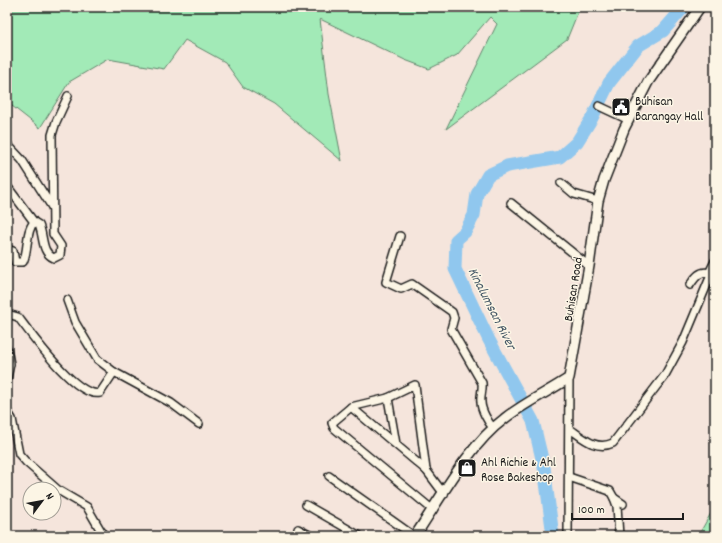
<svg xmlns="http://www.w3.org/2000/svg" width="722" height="543" font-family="Dekko,sans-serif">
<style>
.grass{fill:#a2eab7;stroke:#5f836a}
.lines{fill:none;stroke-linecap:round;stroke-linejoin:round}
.river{stroke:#90c7ee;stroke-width:13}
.minor-casing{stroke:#1c1c1c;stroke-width:10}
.tertiary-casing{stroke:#1c1c1c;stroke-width:12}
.minor{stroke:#fcf5e5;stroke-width:7}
.tertiary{stroke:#fcf5e5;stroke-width:9}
.labels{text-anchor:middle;stroke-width:3;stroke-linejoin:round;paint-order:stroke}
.poi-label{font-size:13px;fill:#1c1c1c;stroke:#fcf5e5;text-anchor:start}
.street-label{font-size:13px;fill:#1c1c1c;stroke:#fcf5e5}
.water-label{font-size:14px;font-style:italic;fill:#455866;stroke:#fcf5e5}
</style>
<rect width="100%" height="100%" fill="#f5e5dc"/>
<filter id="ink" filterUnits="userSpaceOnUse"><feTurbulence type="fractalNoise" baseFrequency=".025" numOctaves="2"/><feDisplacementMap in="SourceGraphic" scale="8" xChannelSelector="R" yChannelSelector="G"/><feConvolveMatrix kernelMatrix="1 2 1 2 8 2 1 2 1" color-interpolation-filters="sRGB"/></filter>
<g filter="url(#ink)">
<!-- grass -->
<g class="grass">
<polygon points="7,7 580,7 567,39 446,129 497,24 490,17 457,55 429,69 405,60 320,19 329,94 342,161 274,104 243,87 225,62 185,40 164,69 108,59 69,82 40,128 7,102"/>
<polygon points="715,506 715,531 711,536 698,536"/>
</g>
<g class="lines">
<!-- river -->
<polyline class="river" points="553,536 544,467 533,421 489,340 455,269 456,240 465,232 474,215 477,194 488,175 507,166 560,157 577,142 592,118 609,83 638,46 663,31 684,7"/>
<!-- minor casing -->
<g class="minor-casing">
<g id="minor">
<polyline points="599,106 629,120"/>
<polyline points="7,144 22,160 52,207"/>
<polyline points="561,183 574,194 598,201"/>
<path d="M7 186 34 222 39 225C44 236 41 253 54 258L60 255 61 246 53 234 52 135 56 122 68 96"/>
<polyline points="511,203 589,266"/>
<path d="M400 236 386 282 401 289 412 284 452 312 454 318 451 329 482 383C483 390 480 395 481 402 481 410 488 422 493 428"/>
<path d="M7 249 13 251 15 262H23C29 250 25 232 34 222"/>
<polyline points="709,273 715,261"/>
<polyline points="67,300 75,322 97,359 114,372 171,403 199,424"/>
<path d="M7 317 11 315 18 317C31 334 77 399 100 393L114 372"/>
<polyline points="7,349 10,364 7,378"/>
<polyline points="388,398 396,444"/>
<polyline points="351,407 426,470 444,494"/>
<polyline points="7,411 12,419 19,454 26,462 58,490 87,507 101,531 107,536"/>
<path d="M570 429C583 438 596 451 613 443L665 375 683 342 711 275 709 273C700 270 695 278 690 285"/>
<polyline points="426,470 415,385 388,398 351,407 332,423 334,428 433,510"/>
<polyline points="329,476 414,536"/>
<polyline points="569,477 610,491 614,498 623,504"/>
<polyline points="614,498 617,506 619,536"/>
<polyline points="306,505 360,536"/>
<polyline points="298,529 311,536"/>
<polyline points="7,535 8,536"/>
<polyline points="568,536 569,378"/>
</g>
</g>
<!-- tertiary casing -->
<g class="tertiary-casing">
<path id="tertiary" d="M415 536C440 499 469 445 504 419 524 403 548 392 569 378L589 266 598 201 604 180 624 129 648 82 700 7"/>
</g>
<!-- minor -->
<use href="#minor" class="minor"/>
<!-- tertiary -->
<use href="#tertiary" class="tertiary"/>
</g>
</g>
<!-- icons -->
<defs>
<g id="civic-square" transform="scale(1)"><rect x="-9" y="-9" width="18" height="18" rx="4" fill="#1c1c1c" stroke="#fcf5e5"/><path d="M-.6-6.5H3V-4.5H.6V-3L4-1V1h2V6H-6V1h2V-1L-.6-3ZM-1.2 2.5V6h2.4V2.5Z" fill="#fff"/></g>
<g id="shop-square" transform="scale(1)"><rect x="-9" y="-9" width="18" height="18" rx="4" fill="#1c1c1c" stroke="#fcf5e5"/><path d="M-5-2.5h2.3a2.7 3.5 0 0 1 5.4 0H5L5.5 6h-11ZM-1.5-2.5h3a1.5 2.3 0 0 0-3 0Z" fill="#fff"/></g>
</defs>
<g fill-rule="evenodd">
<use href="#civic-square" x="621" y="107"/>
<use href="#shop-square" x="467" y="468"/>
</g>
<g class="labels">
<!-- poi labels -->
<g class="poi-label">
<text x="635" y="105">Buhisan<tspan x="635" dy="15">Barangay Hall</tspan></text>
<text x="481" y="466">Ahl Richie &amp; Ahl<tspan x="481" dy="15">Rose Bakeshop</tspan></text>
</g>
<!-- street labels -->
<g class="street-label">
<text transform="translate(572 289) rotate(-81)" y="5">Buhisan Road</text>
</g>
<!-- water labels -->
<g class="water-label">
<text transform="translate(493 308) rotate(63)" y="5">Kinalumsan River</text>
</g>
</g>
<!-- margin -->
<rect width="722" height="543" fill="none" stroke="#fcf5e5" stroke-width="24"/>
<rect x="12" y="12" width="698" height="519" fill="none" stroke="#1c1c1c" stroke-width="1.5" filter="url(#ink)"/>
<!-- north arrow -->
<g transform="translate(42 501) rotate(58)"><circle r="19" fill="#fcf5e5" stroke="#a29e95"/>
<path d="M0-3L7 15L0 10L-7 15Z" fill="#1c1c1c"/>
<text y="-6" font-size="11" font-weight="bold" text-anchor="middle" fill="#1c1c1c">N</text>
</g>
<!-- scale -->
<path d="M572 513v6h111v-6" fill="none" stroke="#1c1c1c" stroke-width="2"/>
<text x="578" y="513" font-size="12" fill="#1c1c1c" stroke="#fcf5e5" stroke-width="3" paint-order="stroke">100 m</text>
</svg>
